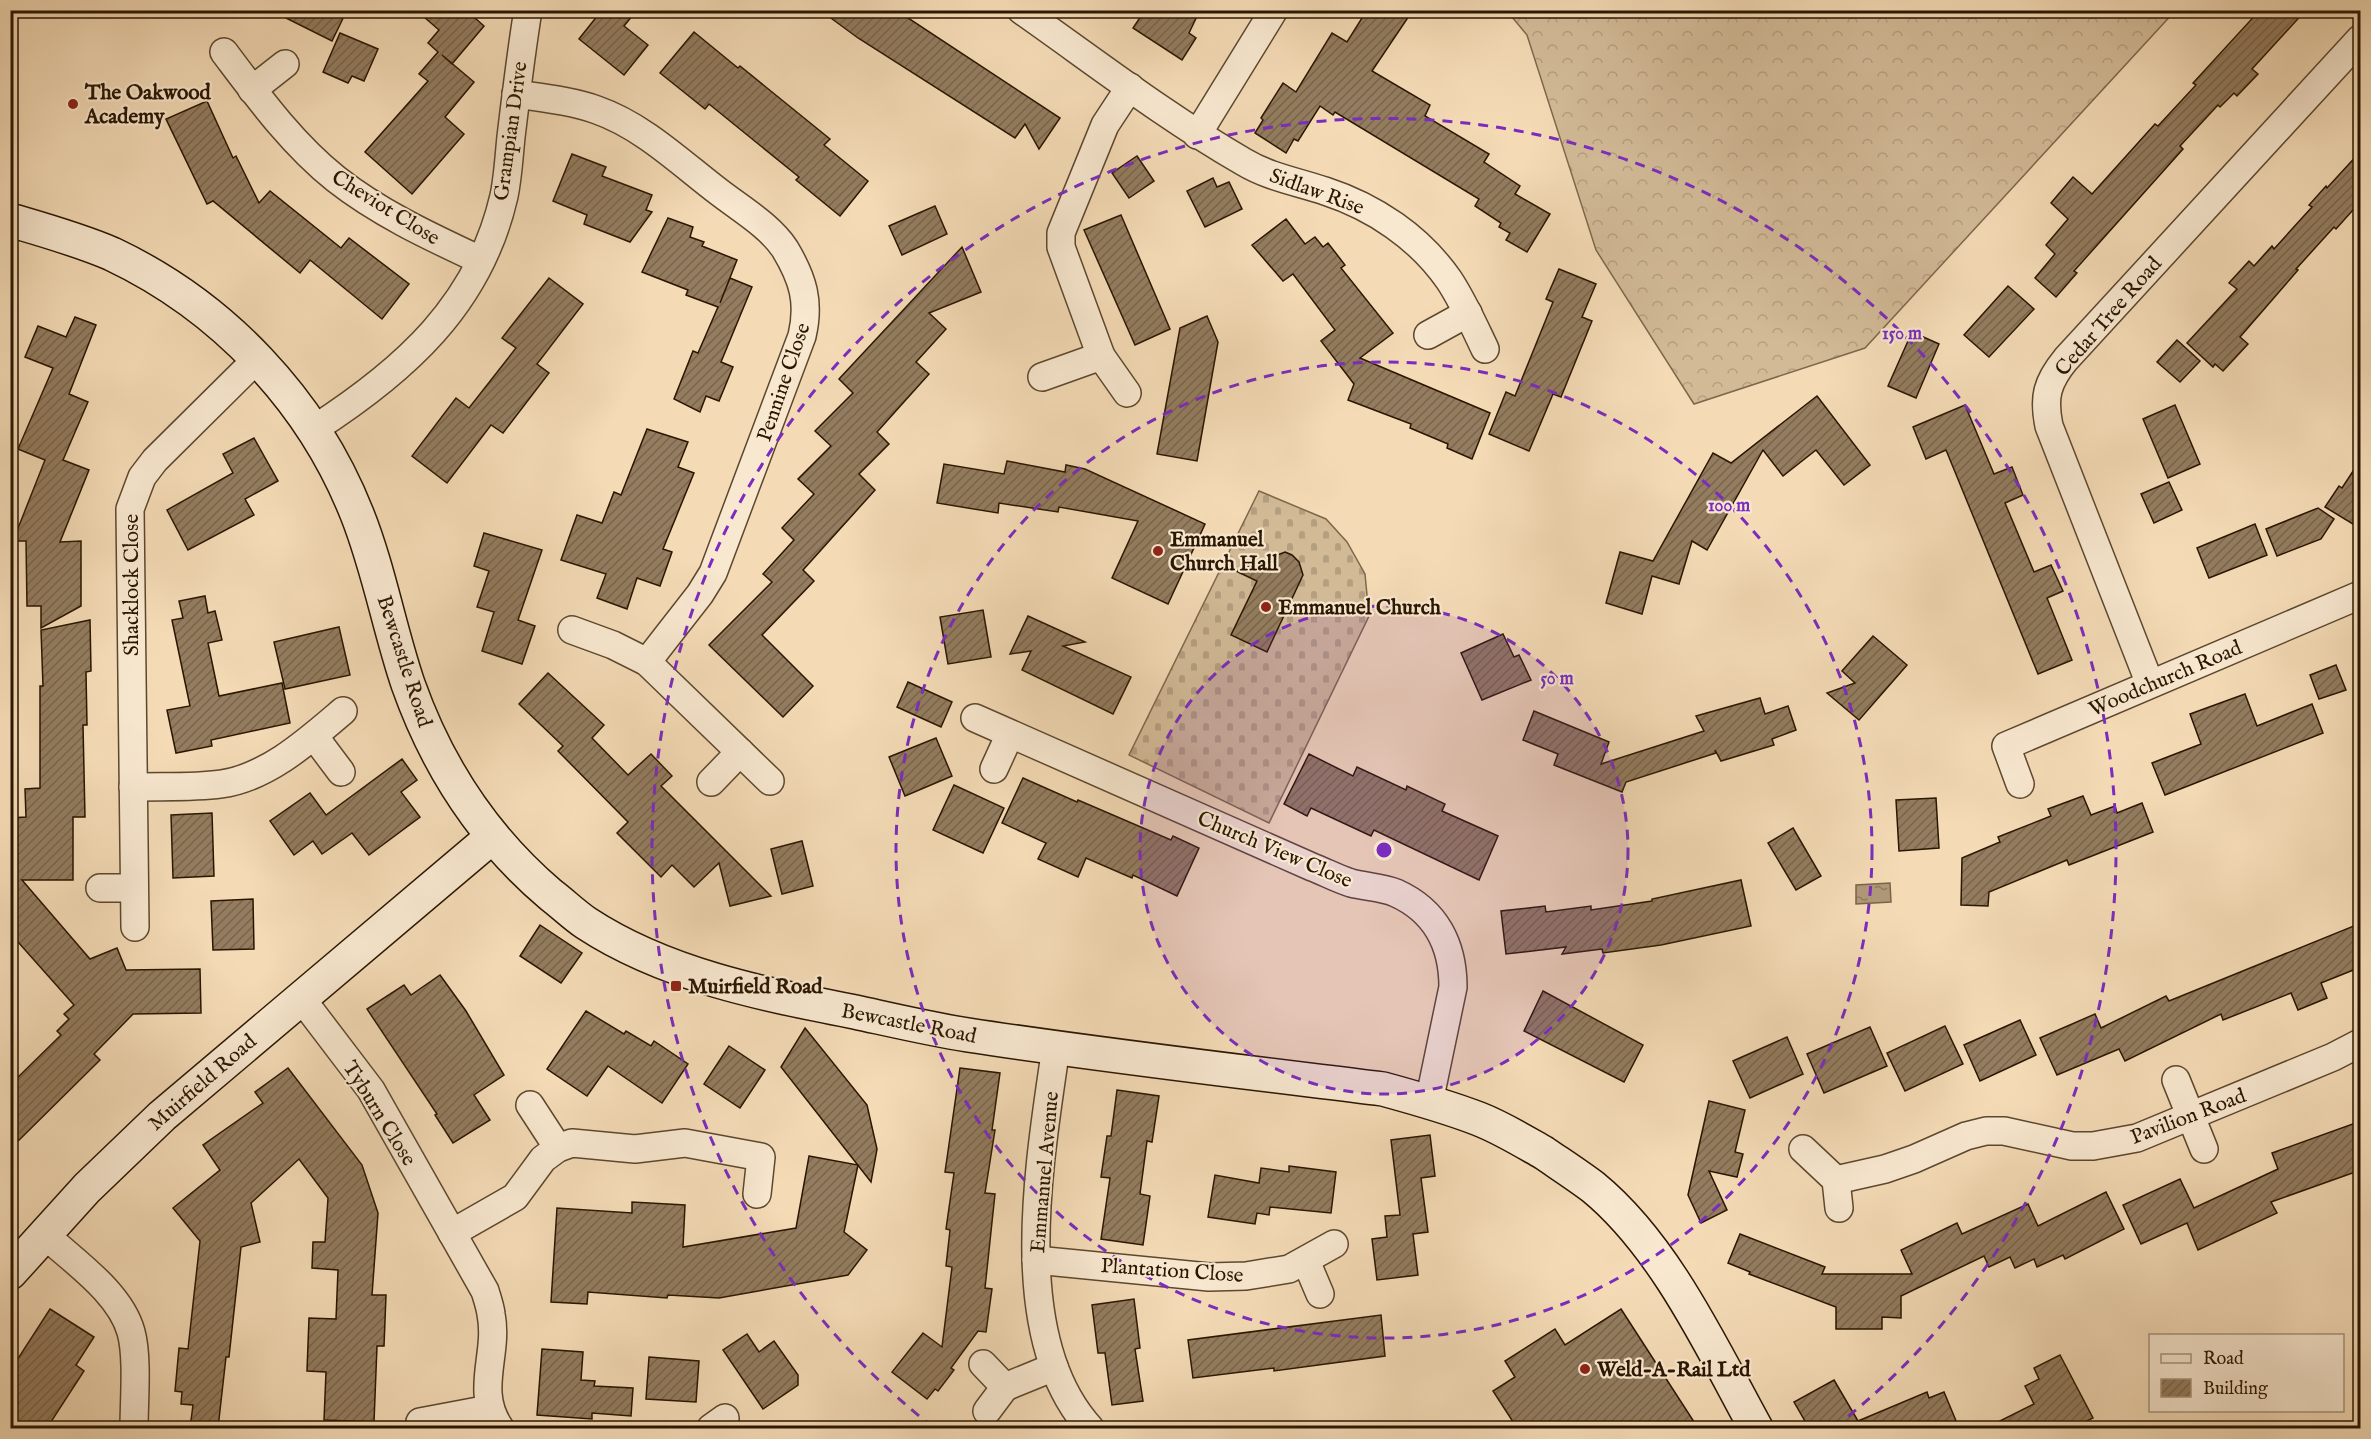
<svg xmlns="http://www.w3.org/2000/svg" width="2371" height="1439" font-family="'IM FELL English',serif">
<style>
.forest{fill:url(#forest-crowns);stroke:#7e684c;stroke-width:1.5}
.cemetery{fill:url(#cemetery-stones);stroke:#7e684c;stroke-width:1.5}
.water{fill:url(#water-ripples);stroke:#7a6448;stroke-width:1.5}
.building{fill:url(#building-hatch);stroke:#2a1601;stroke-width:1.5}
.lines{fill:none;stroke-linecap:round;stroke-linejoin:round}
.street-casing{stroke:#5c472e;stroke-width:30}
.secondary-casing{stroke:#2a1601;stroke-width:36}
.street{stroke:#f8e8d0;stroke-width:27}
.secondary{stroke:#f8e8d0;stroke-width:33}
.ring{fill:none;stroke:#7b2cbf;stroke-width:3;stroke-dasharray:10 8}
.poi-dot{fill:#8f2418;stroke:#f8e8d0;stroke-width:2}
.labels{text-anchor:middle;stroke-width:4.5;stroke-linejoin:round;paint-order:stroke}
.poi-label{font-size:21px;font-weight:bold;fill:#2a1601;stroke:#f8e8d0;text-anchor:start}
.street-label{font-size:21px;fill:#2a1601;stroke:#f8e8d0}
.centre{fill:#7b2cbf;stroke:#f8e8d0;stroke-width:3}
.ring-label{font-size:18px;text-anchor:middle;font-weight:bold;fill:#7b2cbf;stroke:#f8e8d0;stroke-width:4.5;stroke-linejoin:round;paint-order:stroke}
</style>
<defs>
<pattern id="forest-crowns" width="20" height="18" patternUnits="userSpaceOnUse" patternTransform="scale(1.5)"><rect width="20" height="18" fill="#d2ba97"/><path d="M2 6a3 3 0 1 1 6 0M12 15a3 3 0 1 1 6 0" fill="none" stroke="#b49f80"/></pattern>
<pattern id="cemetery-stones" width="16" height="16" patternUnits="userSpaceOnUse" patternTransform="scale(1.5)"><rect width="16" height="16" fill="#d2ba97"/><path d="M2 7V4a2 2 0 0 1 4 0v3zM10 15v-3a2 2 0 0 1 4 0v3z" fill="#b49f80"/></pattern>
<pattern id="water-ripples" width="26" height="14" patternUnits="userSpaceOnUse" patternTransform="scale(1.5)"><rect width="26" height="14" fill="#af9878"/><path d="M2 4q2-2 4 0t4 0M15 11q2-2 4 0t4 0" fill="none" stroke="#8f7b60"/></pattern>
<pattern id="building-hatch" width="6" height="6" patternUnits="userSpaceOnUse" patternTransform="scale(1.5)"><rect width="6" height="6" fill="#937c5f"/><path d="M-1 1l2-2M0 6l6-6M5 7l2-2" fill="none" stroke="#78654c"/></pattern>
</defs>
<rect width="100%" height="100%" fill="#f4dbb6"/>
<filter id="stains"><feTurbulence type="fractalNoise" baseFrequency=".00333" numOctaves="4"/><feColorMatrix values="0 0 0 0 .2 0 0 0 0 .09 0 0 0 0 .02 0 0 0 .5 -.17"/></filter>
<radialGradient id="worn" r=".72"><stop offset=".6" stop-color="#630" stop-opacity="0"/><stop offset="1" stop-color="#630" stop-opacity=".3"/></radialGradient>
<!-- forest -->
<polygon class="forest" points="1507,11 2175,11 1865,348 1694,404 1596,250 1527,35"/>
<!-- cemetery -->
<polygon class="cemetery" points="1259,491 1326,519 1347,542 1365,574 1369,616 1269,823 1129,755"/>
<!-- water -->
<polygon class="water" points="1890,883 1891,902 1856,904 1856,885"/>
<!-- building -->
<g class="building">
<polygon points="270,10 347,10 332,41"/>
<polygon points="416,10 466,10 484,26 452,64 442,55 474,82 445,117 464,134 412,194 365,152 428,81 419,74 438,52 428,43 439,30"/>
<polygon points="602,10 637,10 624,26 648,45 624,75 579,39"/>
<polygon points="820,10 896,10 1060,118 1039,149 1025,124 1015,138 858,38"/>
<polygon points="1145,10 1200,10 1189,33 1196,38 1182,60 1133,28"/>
<polygon points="1367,10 1413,10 1372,71 1430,105 1425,116 1489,154 1484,162 1520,186 1515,194 1550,214 1527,252 1506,240 1510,233 1499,227 1501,223 1475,206 1479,199 1335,112 1333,115 1320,106 1298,141 1294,139 1286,153 1255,133 1263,120 1261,118 1283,83 1296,92 1332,33 1347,42"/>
<polygon points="2260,10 2306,10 2252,69 2258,74 2237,96 2234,93 2220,107 2218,105 2180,146 2183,149 2074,271 2077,273 2056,297 2035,278 2055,254 2046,245 2068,219 2051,203 2073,177 2092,194 2155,124 2158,126 2196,85 2193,83"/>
<polygon points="694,32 738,68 740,66 830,139 824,145 868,181 840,216 796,180 799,177 709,104 705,109 660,73"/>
<polygon points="340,33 378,49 364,81 352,76 348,83 323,72"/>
<polygon points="207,101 233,158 236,156 259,203 270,191 341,248 349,238 409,284 382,319 310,260 300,273 213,201 207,204 166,119"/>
<polygon points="2361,151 2361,201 2336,229 2334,227 2296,269 2298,270 2240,337 2248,344 2223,371 2215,364 2213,367 2187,343 2237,289 2229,283 2249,261 2254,266 2272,246 2274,249 2312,207 2309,205 2326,186 2327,188"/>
<polygon points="572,154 606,167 602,176 652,195 646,210 652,212 630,242 584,224 587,215 553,201"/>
<polygon points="1137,156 1154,181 1129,198 1112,173"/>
<polygon points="1213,178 1217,187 1229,182 1242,209 1205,227 1187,191"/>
<polygon points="935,206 947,234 902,255 889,226"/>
<polygon points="1121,215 1170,329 1135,345 1084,230"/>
<polygon points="668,218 693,227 690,237 704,242 702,246 737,260 720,303 730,278 752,287 721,362 733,367 719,401 706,396 700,412 674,399 693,351 698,353 718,307 686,295 688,290 642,272"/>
<polygon points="1286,219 1305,244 1315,237 1323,247 1328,243 1345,265 1341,268 1393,333 1360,358 1490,413 1472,459 1447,448 1448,444 1410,428 1411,424 1348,400 1354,384 1321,341 1335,330 1293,274 1283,281 1252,245"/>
<polygon points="962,247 981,292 929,313 946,329 916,362 929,374 877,432 889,444 859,474 875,490 803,570 814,581 762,635 813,686 783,717 709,645 772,582 763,574 794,540 782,528 814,494 798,479 831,446 815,431 853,393 839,379"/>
<polygon points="1559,269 1596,284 1582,317 1592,321 1561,397 1553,394 1529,451 1489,434 1506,392 1515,396 1553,302 1546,299"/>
<polygon points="549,278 583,304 537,364 549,373 503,433 491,425 447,483 412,456 456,398 469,408 516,348 502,338"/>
<polygon points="2008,286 2034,309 1989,357 1964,335"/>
<polygon points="1207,316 1218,342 1197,461 1157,454 1180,328"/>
<polygon points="75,317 96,325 69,394 88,402 63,460 89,470 60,542 81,541 81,606 41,628 41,606 27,606 26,541 13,541 45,460 18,449 53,368 25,357 38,326 66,337"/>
<polygon points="1912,332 1939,344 1916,398 1888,386"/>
<polygon points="2177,340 2200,361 2180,382 2157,362"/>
<polygon points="1817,396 1870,465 1844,485 1816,450 1783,476 1763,450 1707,550 1692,541 1679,584 1652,576 1642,614 1606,603 1620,552 1653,561 1713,453 1731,463"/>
<polygon points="1965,405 1994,474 2012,467 2023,495 2005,503 2034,572 2051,565 2063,591 2047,598 2072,660 2038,674 1946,450 1926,459 1913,427"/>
<polygon points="2175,405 2200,464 2168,478 2143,419"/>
<polygon points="647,429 688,442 678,467 694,473 663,549 672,552 660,586 637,578 627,609 597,598 606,574 561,560 577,515 602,523 614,492 621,495"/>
<polygon points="254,438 278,481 245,499 254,515 188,550 167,510 233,473 223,454"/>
<polygon points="2361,459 2361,529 2325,507 2339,486 2342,488"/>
<polygon points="1007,461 1065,472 1066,465 1085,469 1205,524 1168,604 1112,578 1138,521 1059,507 1058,512 999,503 998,513 937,503 944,464 1004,474"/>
<polygon points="2169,482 2182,510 2154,523 2141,494"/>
<polygon points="2318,508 2334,519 2321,539 2277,556 2266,529"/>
<polygon points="2255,524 2267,555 2209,578 2197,548"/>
<polygon points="484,533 542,550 518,620 535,626 522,664 482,651 494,612 477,607 489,571 474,566"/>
<polygon points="1285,552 1292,555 1299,562 1303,575 1267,652 1231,635 1257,581 1236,571"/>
<polygon points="205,596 208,613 215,611 222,640 208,643 219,696 282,683 290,723 211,740 212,746 176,753 167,710 190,706 172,620 183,618 179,601"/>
<polygon points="983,610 991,657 948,664 940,617"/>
<polygon points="1028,616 1085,642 1063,646 1131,677 1113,714 1022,670 1031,651 1010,654"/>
<polygon points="90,620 91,671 86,672 87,725 83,725 85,817 73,817 73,880 22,880 90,959 117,948 126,970 200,969 201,1013 133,1014 94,1054 100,1060 10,1149 10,1085 61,1035 57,1031 69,1019 64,1014 74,1005 10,933 10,818 26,817 25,789 40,788 40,686 43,686 41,630"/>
<polygon points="339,627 350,675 285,689 274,642"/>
<polygon points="1503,634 1514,657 1519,655 1531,680 1482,700 1461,653"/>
<polygon points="1873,636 1907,665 1859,720 1827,693 1855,683 1842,671"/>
<polygon points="2336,665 2346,690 2319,699 2310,675"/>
<polygon points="548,673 604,725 592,738 628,775 651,754 672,776 661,786 771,896 730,906 719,863 694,887 672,865 661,877 617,833 628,822 558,751 563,746 519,704"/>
<polygon points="908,682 952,702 941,727 897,707"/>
<polygon points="2245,694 2257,726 2312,704 2323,733 2165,795 2152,763 2201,744 2190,714"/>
<polygon points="1760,698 1765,714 1788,706 1796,730 1772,739 1774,745 1721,761 1715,750 1716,753 1626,782 1622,792 1554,765 1558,754 1523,740 1534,711 1609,742 1601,764 1704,731 1696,716"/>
<polygon points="936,738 952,776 905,796 889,757"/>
<polygon points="1309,754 1353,776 1357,767 1406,790 1407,786 1445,804 1442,811 1498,836 1479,880 1374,830 1371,836 1311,808 1307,816 1284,804"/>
<polygon points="402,759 417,780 401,792 420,817 369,855 352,833 322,854 313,841 294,855 270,821 310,793 326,815"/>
<polygon points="1023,778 1077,802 1078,800 1171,840 1173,836 1199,848 1177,896 1133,875 1132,878 1086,858 1078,877 1038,859 1046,843 1002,823"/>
<polygon points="954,785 1004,808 983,853 933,830"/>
<polygon points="2083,796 2091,815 2115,806 2117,813 2142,803 2153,832 2069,865 2067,860 1989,892 1988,906 1961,905 1962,858 2000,842 1998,837 2051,816 2048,809"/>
<polygon points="1936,798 1939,848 1899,851 1896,800"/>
<polygon points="212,813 214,876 173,878 171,815"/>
<polygon points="1793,828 1821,876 1796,890 1768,843"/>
<polygon points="802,841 813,886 782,894 771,849"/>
<polygon points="1741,880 1751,926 1661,945 1603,953 1602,949 1562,954 1566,947 1506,954 1501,911 1545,906 1546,912 1591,906 1591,910 1652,901 1652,899"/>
<polygon points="253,899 254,949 213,950 211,901"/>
<polygon points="2361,923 2361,967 2321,983 2327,998 2298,1010 2291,993 2223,1020 2221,1014 2125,1061 2119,1049 2057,1075 2040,1038 2095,1014 2101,1028 2166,996 2169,1001"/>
<polygon points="540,925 582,953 561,983 520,956"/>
<polygon points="440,975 466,1011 504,1075 474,1095 490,1120 453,1143 435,1115 437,1114 367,1009 404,985 411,995"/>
<polygon points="1543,991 1643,1045 1624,1082 1524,1031"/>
<polygon points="586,1011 624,1034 626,1031 651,1046 654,1041 688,1064 662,1103 608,1066 587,1096 547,1069"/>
<polygon points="2020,1020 2036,1055 1980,1081 1964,1045"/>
<polygon points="1945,1026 1963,1064 1905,1091 1887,1053"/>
<polygon points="1870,1027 1887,1066 1824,1093 1807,1054"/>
<polygon points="805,1028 867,1105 877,1149 871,1182 781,1067"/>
<polygon points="1787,1037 1803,1074 1750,1098 1733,1061"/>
<polygon points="729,1046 765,1070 740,1108 704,1084"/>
<polygon points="288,1068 362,1165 378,1213 372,1295 386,1295 384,1346 377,1346 374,1422 324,1420 326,1372 307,1371 309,1318 336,1319 338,1270 312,1268 313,1242 325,1242 328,1198 299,1159 251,1203 260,1242 241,1247 229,1357 226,1357 218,1428 190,1428 193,1405 181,1404 182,1392 175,1391 179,1348 188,1349 200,1241 173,1208 220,1170 203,1145 263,1103 255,1092"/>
<polygon points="960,1068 1000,1073 992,1130 995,1130 985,1193 995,1194 985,1288 992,1289 986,1332 978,1331 951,1368 954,1370 938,1391 935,1389 927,1399 892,1372 923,1333 942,1347 952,1267 946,1266 950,1230 946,1229 954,1173 945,1172"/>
<polygon points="1117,1090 1159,1096 1152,1142 1147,1141 1140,1194 1150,1196 1143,1245 1101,1239 1110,1178 1101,1177 1107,1136 1111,1136"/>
<polygon points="1709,1101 1745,1110 1735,1152 1743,1154 1737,1177 1709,1171 1727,1210 1701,1223 1688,1195"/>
<polygon points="2361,1121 2361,1170 2271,1202 2277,1213 2198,1250 2187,1223 2141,1244 2123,1205 2180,1179 2194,1208 2278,1169 2272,1153"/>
<polygon points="1430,1135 1435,1176 1421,1178 1428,1232 1413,1234 1418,1275 1377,1280 1372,1239 1387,1237 1385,1216 1400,1215 1391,1140"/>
<polygon points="809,1156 858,1165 844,1232 867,1250 848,1275 719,1298 668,1295 667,1298 588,1292 587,1304 551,1302 557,1208 632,1213 632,1202 685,1205 683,1247 796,1228"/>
<polygon points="1289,1166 1336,1172 1331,1213 1270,1207 1269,1215 1257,1213 1255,1224 1208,1217 1215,1175 1259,1183 1261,1168 1289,1172"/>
<polygon points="2106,1192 2124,1229 2065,1259 2063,1255 2037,1267 2034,1259 2015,1268 2010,1257 1989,1267 1984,1256 1901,1296 1901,1318 1882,1317 1882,1329 1836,1329 1836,1307 1749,1274 1750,1272 1728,1263 1740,1234 1825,1267 1822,1274 1912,1274 1901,1250 1957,1223 1962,1234 2028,1204 2038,1226"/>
<polygon points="1134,1299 1140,1348 1135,1349 1143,1401 1112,1405 1105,1353 1098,1353 1092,1305"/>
<polygon points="50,1309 94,1337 76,1365 84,1371 47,1428 19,1428 10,1400 10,1371"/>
<polygon points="1621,1309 1698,1428 1517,1428 1493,1391 1515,1377 1505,1361 1555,1329 1565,1345"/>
<polygon points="1381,1315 1385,1356 1274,1371 1274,1368 1193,1378 1188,1340"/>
<polygon points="747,1334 759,1352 774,1341 798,1375 798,1385 763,1409 723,1350"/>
<polygon points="542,1349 583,1352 581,1380 595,1381 594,1386 633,1388 631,1416 592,1413 592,1419 537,1415"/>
<polygon points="2060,1355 2093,1418 2073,1428 1986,1428 2034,1404 2025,1386 2039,1379 2034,1368"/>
<polygon points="649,1357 699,1361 696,1402 646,1399"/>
<polygon points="1834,1380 1858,1421 1927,1392 1929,1398 1944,1392 1959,1428 1809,1428 1794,1402"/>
</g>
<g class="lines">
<!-- street casing -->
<g class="street-casing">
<g id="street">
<path d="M1021 10C1095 62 1166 117 1244 162 1269 177 1298 182 1325 191 1374 207 1419 237 1449 280 1463 301 1474 326 1485 349"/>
<path d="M224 52C258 97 292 144 336 179 379 213 431 237 480 260"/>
<polyline points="252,90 285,64"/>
<path d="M516 94C543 98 572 101 597 110 643 126 682 164 719 192 741 209 770 226 785 249 803 279 810 302 802 336L713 573 700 594 647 662"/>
<polyline points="1197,135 1274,10"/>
<polyline points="1428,335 1468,313"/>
<polyline points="1042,377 1101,356"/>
<polyline points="1127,393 1101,356 1061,247 1061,233 1105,125 1130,87"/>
<path d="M314 429C404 371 479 305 504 196 508 177 509 156 511 137 516 95 521 53 528 10"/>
<polyline points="572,630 613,645 647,662 770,781"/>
<path d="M2150 684 2049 426C2043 397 2047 382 2066 359L2360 39"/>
<path d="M975 718 1312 867C1325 872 1338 879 1351 883 1366 887 1382 887 1396 893 1436 911 1453 945 1453 987L1429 1102"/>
<polyline points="314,736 341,772"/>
<polyline points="994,769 1010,734"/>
<polyline points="711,782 740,752"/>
<polyline points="2020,784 2006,746 2360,595"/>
<path d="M133 787C162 786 192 788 221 784 267 778 309 740 343 711"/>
<polyline points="100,888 134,888"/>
<polyline points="135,927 130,509 142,477 155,460 257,359"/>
<path d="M301 998 371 1090 485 1291C487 1298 490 1306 491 1314 499 1355 474 1390 500 1428"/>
<path d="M1056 1047C1040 1159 1007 1337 1090 1428"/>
<polyline points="2176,1080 2204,1149"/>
<polyline points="530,1105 558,1148"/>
<polyline points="1803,1149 1836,1180 1839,1208"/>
<polyline points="1836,1180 1885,1169 1914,1159 1966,1136 1986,1131 2004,1131 2072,1146 2093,1146 2137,1138 2333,1057 2360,1043"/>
<polyline points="452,1233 515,1197 543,1159 558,1148 572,1143 635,1149 685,1143 761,1157 757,1194"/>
<path d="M44 1234C73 1261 120 1292 131 1332 138 1357 134 1401 134 1428"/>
<polyline points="1036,1260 1209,1277 1246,1276 1289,1269 1334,1244"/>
<polyline points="1306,1261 1320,1294"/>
<polyline points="983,1364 1005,1387 987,1411"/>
<polyline points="1005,1387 1054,1367"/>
<polyline points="420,1422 489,1409"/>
<polyline points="711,1428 725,1418"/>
</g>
</g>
<!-- secondary casing -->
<g class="secondary-casing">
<g id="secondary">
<path d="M10 220C44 230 80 240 112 254 222 306 312 400 357 514 379 569 389 628 408 684 437 766 485 839 551 895 563 904 574 915 586 923 665 975 763 994 855 1012 892 1020 930 1029 968 1035 1106 1056 1245 1072 1383 1089 1416 1098 1448 1107 1479 1119 1502 1128 1523 1141 1544 1153 1560 1164 1577 1175 1593 1187 1665 1246 1712 1348 1756 1428"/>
<polyline points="10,1273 87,1188 162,1116 492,837"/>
</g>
</g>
<!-- street -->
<use href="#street" class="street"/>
<!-- secondary -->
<use href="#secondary" class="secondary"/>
</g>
<!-- distance rings -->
<circle cx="1384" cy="850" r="244" fill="#7b2cbf" fill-opacity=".12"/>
<g class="ring">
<circle cx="1384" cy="850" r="244"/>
<circle cx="1384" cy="850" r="488"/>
<path d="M933 1427A732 732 0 1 1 1835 1427"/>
</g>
<!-- markers -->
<g class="poi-dot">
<circle cx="73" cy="104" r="6"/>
<circle cx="1158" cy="551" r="6"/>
<circle cx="1266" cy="607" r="6"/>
<rect x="670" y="980" width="12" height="12" rx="3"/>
<circle cx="1585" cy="1369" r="6"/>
</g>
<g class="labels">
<!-- poi labels -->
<g class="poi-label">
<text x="85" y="99">The Oakwood<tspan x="85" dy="24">Academy</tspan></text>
<text x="1170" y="546">Emmanuel<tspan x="1170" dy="24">Church Hall</tspan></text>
<text x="1278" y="614">Emmanuel Church</text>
<text x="688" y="993">Muirfield Road</text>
<text x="1597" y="1376">Weld-A-Rail Ltd</text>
</g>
<!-- street labels -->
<g class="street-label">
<text transform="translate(510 131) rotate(-82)" y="7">Grampian Drive</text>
<text transform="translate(1317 191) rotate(20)" y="7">Sidlaw Rise</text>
<text transform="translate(386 207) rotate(32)" y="7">Cheviot Close</text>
<text transform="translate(2108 316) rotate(-49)" y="7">Cedar Tree Road</text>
<text transform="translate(783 382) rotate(-71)" y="7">Pennine Close</text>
<text transform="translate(131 585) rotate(-90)" y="7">Shacklock Close</text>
<text transform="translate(405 661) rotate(72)" y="7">Bewcastle Road</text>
<text transform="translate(2165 678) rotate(-23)" y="7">Woodchurch Road</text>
<text transform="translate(1275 849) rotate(23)" y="7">Church View Close</text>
<text transform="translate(909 1023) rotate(11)" y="7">Bewcastle Road</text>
<text transform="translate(202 1082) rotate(-41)" y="7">Muirfield Road</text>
<text transform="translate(380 1113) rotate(58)" y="7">Tyburn Close</text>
<text transform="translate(2188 1116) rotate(-21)" y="7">Pavilion Road</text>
<text transform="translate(1044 1172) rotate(-85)" y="7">Emmanuel Avenue</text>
<text transform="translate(1172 1270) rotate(4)" y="7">Plantation Close</text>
</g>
</g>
<circle cx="1384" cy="850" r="9" class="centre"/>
<g class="ring-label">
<text x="1902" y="339">150 m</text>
<text x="1729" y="511">100 m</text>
<text x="1557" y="684">50 m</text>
</g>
<!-- margin -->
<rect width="2371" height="1439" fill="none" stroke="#f4dbb6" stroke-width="36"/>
<rect x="12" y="12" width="2347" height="1415" fill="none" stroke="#2a1601" stroke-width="3"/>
<rect x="18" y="18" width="2335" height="1403" fill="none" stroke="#2a1601" stroke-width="1.5"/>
<!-- legend -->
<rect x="2149" y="1334" width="195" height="78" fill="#f8e8d0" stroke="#a6947d" stroke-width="1.5"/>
<rect x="2161" y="1354" width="30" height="9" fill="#f8e8d0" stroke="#a6947d" stroke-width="1.5"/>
<text x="2203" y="1364" font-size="18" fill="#2a1601">Road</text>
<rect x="2161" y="1379" width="30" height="18" fill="url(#building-hatch)" stroke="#a6947d" stroke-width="1.5"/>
<text x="2203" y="1394" font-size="18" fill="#2a1601">Building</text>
<rect width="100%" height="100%" filter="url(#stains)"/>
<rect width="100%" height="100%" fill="url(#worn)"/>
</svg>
